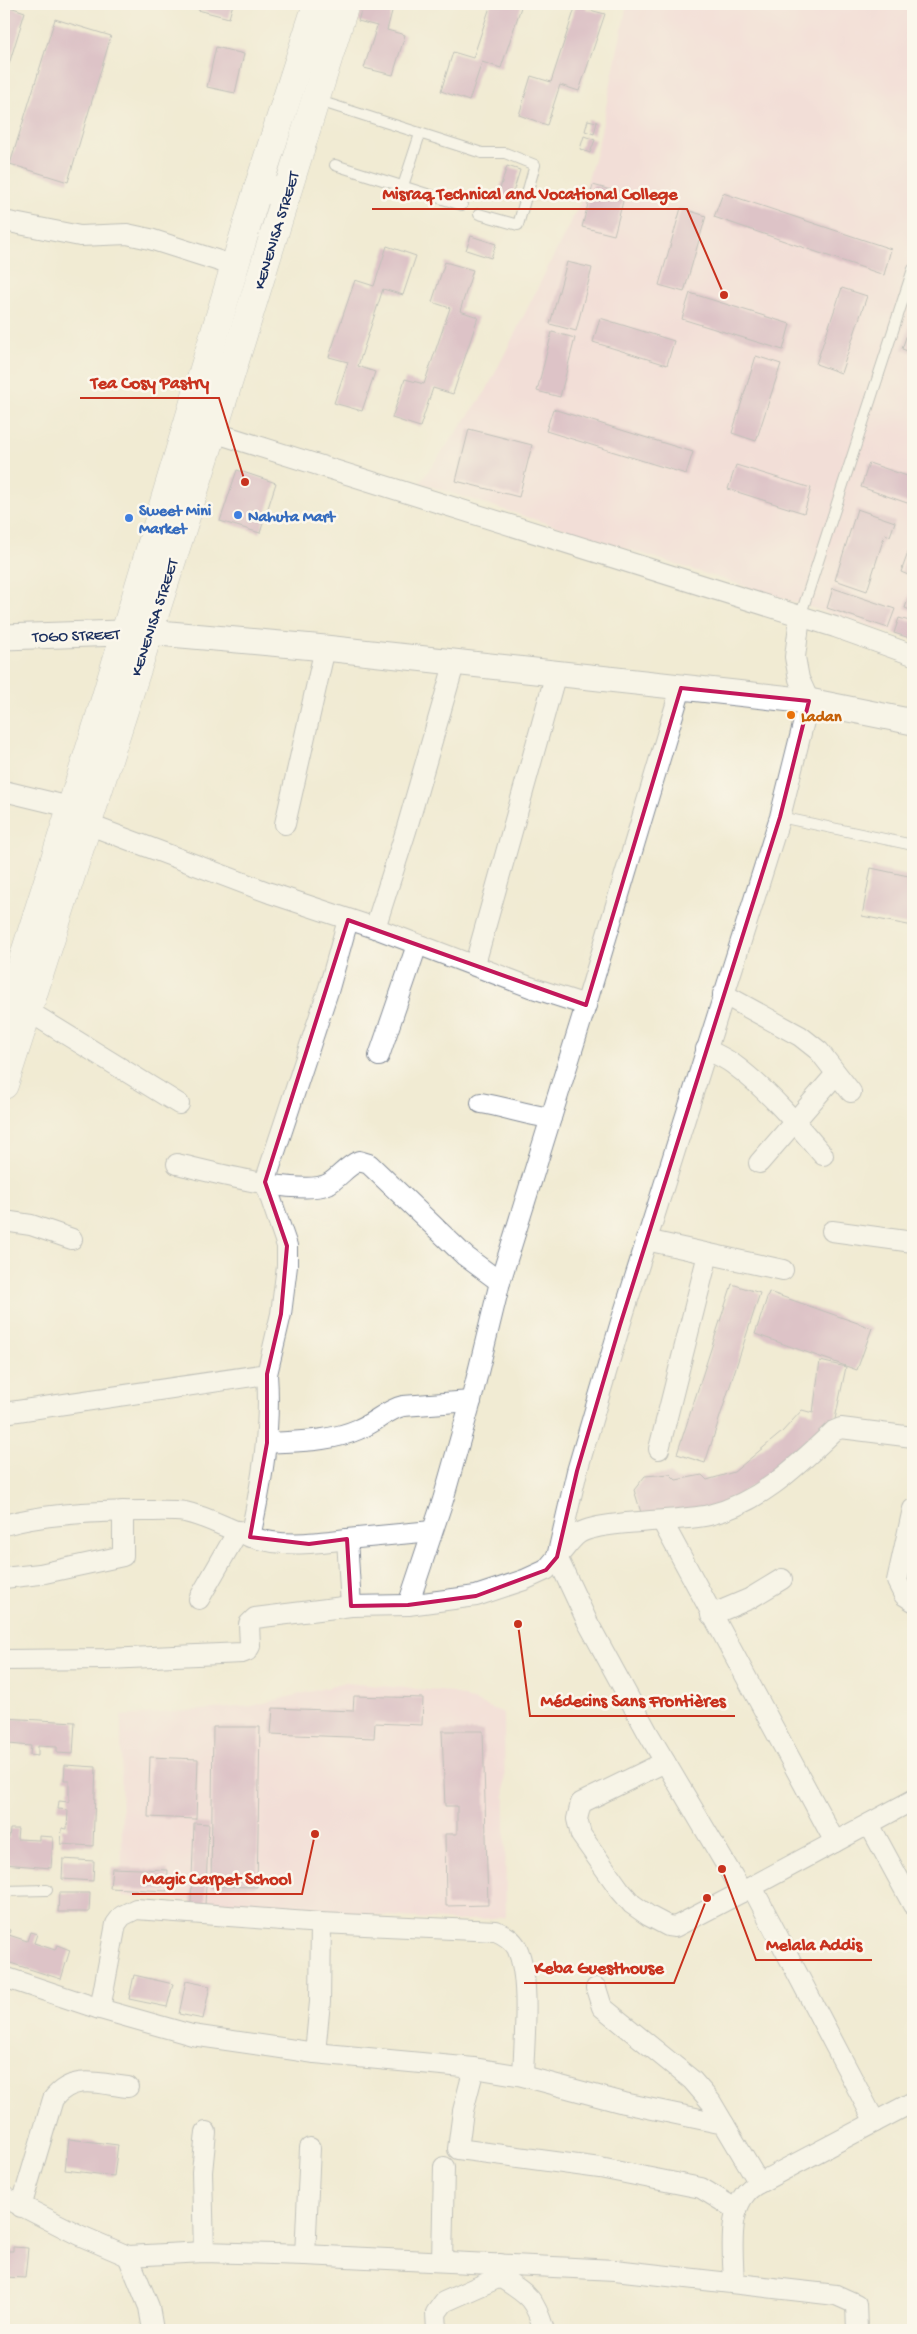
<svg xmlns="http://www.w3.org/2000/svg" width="917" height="2334" font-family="'Gochi Hand',sans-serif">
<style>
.built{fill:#f4cfdc}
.building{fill:#c592b8}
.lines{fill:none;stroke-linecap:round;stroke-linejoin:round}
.service-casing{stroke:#868d98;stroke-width:12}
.minor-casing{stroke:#868d98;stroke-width:22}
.tertiary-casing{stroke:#868d98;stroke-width:27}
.secondary-casing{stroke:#868d98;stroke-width:29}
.primary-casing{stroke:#868d98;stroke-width:29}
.service{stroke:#fff;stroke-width:10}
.minor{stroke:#fff;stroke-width:20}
.tertiary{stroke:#fff;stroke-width:25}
.secondary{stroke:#fff;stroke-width:28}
.primary{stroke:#fff;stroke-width:28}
.marked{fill:none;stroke:#c2185b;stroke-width:4;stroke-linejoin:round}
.shop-dot{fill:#3f7fe0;stroke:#fbf7ec;stroke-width:2}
.food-dot{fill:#e8710a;stroke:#fbf7ec;stroke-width:2}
.labels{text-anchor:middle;stroke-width:5;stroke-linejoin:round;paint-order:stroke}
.street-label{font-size:16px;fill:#1b2f5e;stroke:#fbf7ec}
.shop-label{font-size:16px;font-weight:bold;fill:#366cbe;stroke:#fbf7ec;text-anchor:start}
.food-label{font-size:16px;font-weight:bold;fill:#c56008;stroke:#fbf7ec;text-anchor:start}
.leader{fill:none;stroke:#c8321e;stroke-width:2}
.callout-dot{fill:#c8321e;stroke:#fbf7ec;stroke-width:2}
.callout-label{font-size:18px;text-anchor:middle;font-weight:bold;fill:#c8321e;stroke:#fbf7ec;stroke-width:5;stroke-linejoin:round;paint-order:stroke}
</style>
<rect width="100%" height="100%" fill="#fbf7ec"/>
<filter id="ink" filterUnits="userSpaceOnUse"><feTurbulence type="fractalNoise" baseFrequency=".02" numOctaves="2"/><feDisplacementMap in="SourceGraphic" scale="10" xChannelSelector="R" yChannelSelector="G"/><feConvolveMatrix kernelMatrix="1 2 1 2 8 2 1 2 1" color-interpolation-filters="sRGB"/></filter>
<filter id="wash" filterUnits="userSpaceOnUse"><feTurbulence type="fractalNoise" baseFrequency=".0096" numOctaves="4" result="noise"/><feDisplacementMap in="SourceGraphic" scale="20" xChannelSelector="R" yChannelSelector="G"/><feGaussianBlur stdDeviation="1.12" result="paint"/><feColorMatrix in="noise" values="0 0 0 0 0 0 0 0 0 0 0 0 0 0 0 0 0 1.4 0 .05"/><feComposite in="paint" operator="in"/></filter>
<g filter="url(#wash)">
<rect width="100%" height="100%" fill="#f1ebd3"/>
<!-- built -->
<g class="built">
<polygon points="627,4 913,4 913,640 420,483 486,391 582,199 598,146"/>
<polygon points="346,1683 451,1692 504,1713 506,1917 456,1921 122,1896 121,1716 251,1706"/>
</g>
<g id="blocks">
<!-- building -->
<g class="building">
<polygon points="199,4 233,4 229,18 198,10"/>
<polygon points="363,4 394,4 387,30 405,35 393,75 364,68 377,26 358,21"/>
<polygon points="491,4 522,4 501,68 482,62 469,101 441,91 453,52 473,58"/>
<polygon points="573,4 588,4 586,9 605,14 579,91 560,85 547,125 519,115 531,76 551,82 576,5"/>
<polygon points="4,5 25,12 9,64 4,62"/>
<polygon points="55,19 111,36 68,182 10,164"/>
<polygon points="216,47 244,54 235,93 207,87"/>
<polygon points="588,120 597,122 594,134 585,131"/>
<polygon points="584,136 595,140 590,153 580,149"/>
<polygon points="507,166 520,170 511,199 498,195"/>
<polygon points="593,185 625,194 614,235 582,227"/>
<polygon points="723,193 891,249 884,275 714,217"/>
<polygon points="681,208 706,216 684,292 659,285"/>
<polygon points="471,236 496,244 491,258 466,250"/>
<polygon points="387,246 416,256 403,295 383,289 358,366 375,372 362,411 334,403 348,362 329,357 355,280 374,286"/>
<polygon points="445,262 473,270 460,311 478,317 453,394 433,388 420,427 392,418 405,379 424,384 450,308 432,302"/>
<polygon points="567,262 592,268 576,331 550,324"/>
<polygon points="842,288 867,296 841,373 816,364"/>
<polygon points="690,293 790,324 783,350 682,319"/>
<polygon points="600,318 674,341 667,365 593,342"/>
<polygon points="910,325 913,327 913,353 902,349"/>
<polygon points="552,332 575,338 560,397 537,391"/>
<polygon points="756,356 781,364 756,441 732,433"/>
<polygon points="553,409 693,452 686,474 546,431"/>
<polygon points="469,429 532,445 519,497 456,481"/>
<polygon points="869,463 913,478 913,505 861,487"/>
<polygon points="736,465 811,488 804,513 728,489"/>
<polygon points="237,470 276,483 260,533 220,521"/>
<polygon points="857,509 895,522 890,536 885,534 867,591 835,580"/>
<polygon points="913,539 913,577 901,572"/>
<polygon points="833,588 895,609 888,628 827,608"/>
<polygon points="911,590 913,591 913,611 905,608"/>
<polygon points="899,618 913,622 913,639 894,633"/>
<polygon points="871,868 913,877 913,926 862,916"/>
<polygon points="732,1284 760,1293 705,1463 677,1454"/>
<polygon points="769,1292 872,1328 857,1370 755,1334"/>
<polygon points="820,1361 846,1367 834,1424 801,1456 719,1507 643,1519 634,1490 645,1476 670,1474 676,1480 702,1475 707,1480 734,1472 782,1432 802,1410 813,1413"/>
<polygon points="354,1696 423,1698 422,1725 375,1723 374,1738 271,1734 273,1708 353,1711"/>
<polygon points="4,1718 75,1722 73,1754 57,1753 57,1747 38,1746 38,1756 30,1755 31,1746 9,1744 9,1750 4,1750"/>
<polygon points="213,1727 260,1727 257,1887 211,1886"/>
<polygon points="442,1731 483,1731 488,1905 446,1906 445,1834 457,1834 457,1806 445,1806"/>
<polygon points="150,1757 198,1759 196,1819 148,1817"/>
<polygon points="65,1765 96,1767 93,1846 61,1844 62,1828 67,1829 68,1810 58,1809 59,1801 69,1802 69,1780 64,1780"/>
<polygon points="194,1823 209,1824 205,1905 191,1905"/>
<polygon points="10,1829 18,1829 17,1839 39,1840 39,1836 53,1837 51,1868 4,1864 4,1838 9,1838"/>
<polygon points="63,1859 94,1861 93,1881 62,1879"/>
<polygon points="112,1868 168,1870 167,1891 110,1888"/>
<polygon points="59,1893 90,1893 89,1912 58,1912"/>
<polygon points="4,1928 10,1930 9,1935 27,1941 30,1932 37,1934 34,1943 55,1950 57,1945 70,1950 61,1979 4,1961"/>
<polygon points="134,1975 173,1984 167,2007 129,1999"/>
<polygon points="186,1981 210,1986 203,2019 179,2014"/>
<polygon points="69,2139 118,2145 114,2176 65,2170"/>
<polygon points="13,2247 28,2248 25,2278 4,2277 4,2251 13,2251"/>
</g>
</g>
</g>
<g filter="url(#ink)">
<use href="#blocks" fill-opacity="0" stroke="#868d98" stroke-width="1"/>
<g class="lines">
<!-- service casing -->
<g class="service-casing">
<g id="service">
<polyline points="316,100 482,153 505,153 535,165 518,225 479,214"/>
<polyline points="335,165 462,205"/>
<polyline points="403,186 420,134"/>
<polyline points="800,617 913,269"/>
<polyline points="780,817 913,845"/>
<polyline points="4,1891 47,1890"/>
</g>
</g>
<!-- minor casing -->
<g class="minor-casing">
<g id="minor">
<polyline points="4,221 80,236 127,234 150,239 235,266"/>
<polyline points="213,432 835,627 913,655"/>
<polyline points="681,688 586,1005 500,1282 471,1401 443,1500 408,1605 476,1596 524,1580 546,1570 557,1557 577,1471 620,1325 780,817 809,701 799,679 795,657 800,617"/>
<polyline points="4,791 70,807"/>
<polyline points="87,824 270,893 375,928 530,987 586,1005"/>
<polyline points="285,824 325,648"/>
<polyline points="375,928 406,831 455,661"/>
<polyline points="475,964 556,673"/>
<polyline points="723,994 800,1036 819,1051 851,1092"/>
<polyline points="28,1011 179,1104"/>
<path d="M706 1049C715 1054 725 1058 733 1064 767 1089 796 1123 823 1155"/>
<polyline points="379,1056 417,945"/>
<path d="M481 1103C505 1107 527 1115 551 1118"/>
<polyline points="759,1163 836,1074"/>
<path d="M177 1164C208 1171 302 1197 328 1184 339 1178 346 1166 359 1161L369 1164 465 1256 500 1282"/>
<polyline points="4,1221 31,1225 72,1239"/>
<polyline points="832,1231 913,1242"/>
<polyline points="646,1240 783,1270"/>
<polyline points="4,1413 267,1374 281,1314 287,1266 287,1246 265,1182 329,988 348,920"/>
<path d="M913 1437 841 1428 834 1431C797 1466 760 1503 709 1515 680 1522 598 1520 578 1534 570 1540 564 1550 557 1557L587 1621 648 1733 742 1892 913 1800"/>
<path d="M267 1443C298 1441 330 1442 359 1429 375 1423 386 1410 403 1406L471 1401"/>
<polyline points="659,1449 708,1254"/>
<polyline points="913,1509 897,1581 904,1595 913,1601"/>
<polyline points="662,1521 835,1842"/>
<path d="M4 1525C48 1513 98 1511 144 1511 157 1511 172 1510 185 1512 208 1517 228 1529 249 1536 281 1548 315 1543 347 1539"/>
<path d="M250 1537C262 1482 271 1430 267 1374"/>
<polyline points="4,1578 40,1574 123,1556 123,1511"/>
<polyline points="199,1599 238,1531"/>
<polyline points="351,1606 347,1539 432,1531"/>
<polyline points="711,1615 749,1599 782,1579"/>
<polyline points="4,1660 107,1659 242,1653 247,1651 250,1646 249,1624 255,1618 351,1606 408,1605"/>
<polyline points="665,1762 581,1803 577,1819 581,1835 620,1890 632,1904 649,1916 668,1926 675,1927 742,1892"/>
<polyline points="869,1824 913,1905"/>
<polyline points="752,1887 875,2122"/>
<polyline points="4,1977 100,2009 192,2035 315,2053 474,2068 523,2076 624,2103 724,2124 759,2183 913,2102"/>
<polyline points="596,1988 602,2007 692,2080 711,2102 724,2124"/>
<path d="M100 2009 116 1924 122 1916 136 1909 321 1923 496 1931C505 1935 512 1939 517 1948 531 1979 524 2041 523 2076"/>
<polyline points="315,2053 320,2002 321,1923"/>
<polyline points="474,2068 463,2111 458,2149 600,2168 701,2188 737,2210"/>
<polyline points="4,2197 79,2235 128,2256 204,2252 305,2255 615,2270 836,2295 856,2304 857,2330"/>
<path d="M21 2207 53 2099C73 2073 100 2084 128 2087"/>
<polyline points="204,2252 202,2172 206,2132"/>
<polyline points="305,2255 310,2148"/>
<polyline points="128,2256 149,2307 153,2330"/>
<polyline points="442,2261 444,2167"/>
<path d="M500 2264V2277C528 2295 534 2297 544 2330"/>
<path d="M734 2283C733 2252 725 2199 759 2183"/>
<polyline points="437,2330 436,2313 444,2302 500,2277"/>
</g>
</g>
<!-- tertiary casing -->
<g class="tertiary-casing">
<polyline id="tertiary" points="4,637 148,632 325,648 809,701 913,722"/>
</g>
<!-- secondary casing -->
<g class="secondary-casing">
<g id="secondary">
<polyline points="4,1019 98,723 259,185 317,4"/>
<polyline points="4,1085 213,432 345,4"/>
</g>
</g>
<!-- primary casing -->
<g class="primary-casing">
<polyline id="primary" points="259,185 286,196"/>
</g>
<!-- service -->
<use href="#service" class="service"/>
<!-- minor -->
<use href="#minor" class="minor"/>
<!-- tertiary -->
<use href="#tertiary" class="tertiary"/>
<!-- secondary -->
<use href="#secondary" class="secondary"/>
<!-- primary -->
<use href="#primary" class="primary"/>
</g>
</g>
<!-- marked area -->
<path d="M0 0H917V2334H0ZM681 688 809 701 780 817 620 1325 577 1471 557 1557 546 1570 476 1596 408 1605 351 1606 347 1539 309 1544 250 1537 267 1443V1374L281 1314 287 1246 265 1182 348 920 586 1005Z" fill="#f1ebd3" fill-opacity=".55" fill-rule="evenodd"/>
<path class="marked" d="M681 688 809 701 780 817 620 1325 577 1471 557 1557 546 1570 476 1596 408 1605 351 1606 347 1539 309 1544 250 1537 267 1443V1374L281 1314 287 1246 265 1182 348 920 586 1005Z"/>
<!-- markers -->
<g class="shop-dot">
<circle cx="238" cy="515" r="5"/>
<circle cx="129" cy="518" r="5"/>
</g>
<circle class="food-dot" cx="791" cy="715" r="5"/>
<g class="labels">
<!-- street labels -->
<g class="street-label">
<text transform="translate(275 230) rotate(-73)" y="6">KENENISA STREET</text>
<text transform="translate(153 617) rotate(-72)" y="6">KENENISA STREET</text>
<text transform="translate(76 634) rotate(-2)" y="6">TOGO STREET</text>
</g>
<!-- shop labels -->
<g class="shop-label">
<text x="139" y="515">Sweet Mini<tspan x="139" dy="18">Market</tspan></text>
<text x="248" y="521">Nahuta Mart</text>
</g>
<!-- food labels -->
<g class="food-label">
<text x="801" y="721">Ladan</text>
</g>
</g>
<!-- callouts -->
<path class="leader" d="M724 295L687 209H372M245 482L219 398H80M518 1624L530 1716H735M315 1834L302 1894H132M722 1869L756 1960H872M707 1898L674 1983H524"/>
<g class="callout-dot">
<circle cx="724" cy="295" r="5"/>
<circle cx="245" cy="482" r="5"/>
<circle cx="518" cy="1624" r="5"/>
<circle cx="315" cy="1834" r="5"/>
<circle cx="722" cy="1869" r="5"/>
<circle cx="707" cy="1898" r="5"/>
</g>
<g class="callout-label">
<text x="530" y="199">Misraq Technical and Vocational College</text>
<text x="150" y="388">Tea Cosy Pastry</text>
<text x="633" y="1706">Médecins Sans Frontières</text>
<text x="217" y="1884">Magic Carpet School</text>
<text x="814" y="1950">Melala Addis</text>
<text x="599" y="1973">Keba Guesthouse</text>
</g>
<!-- margin -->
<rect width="917" height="2334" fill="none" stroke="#fbf7ec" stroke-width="20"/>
</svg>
